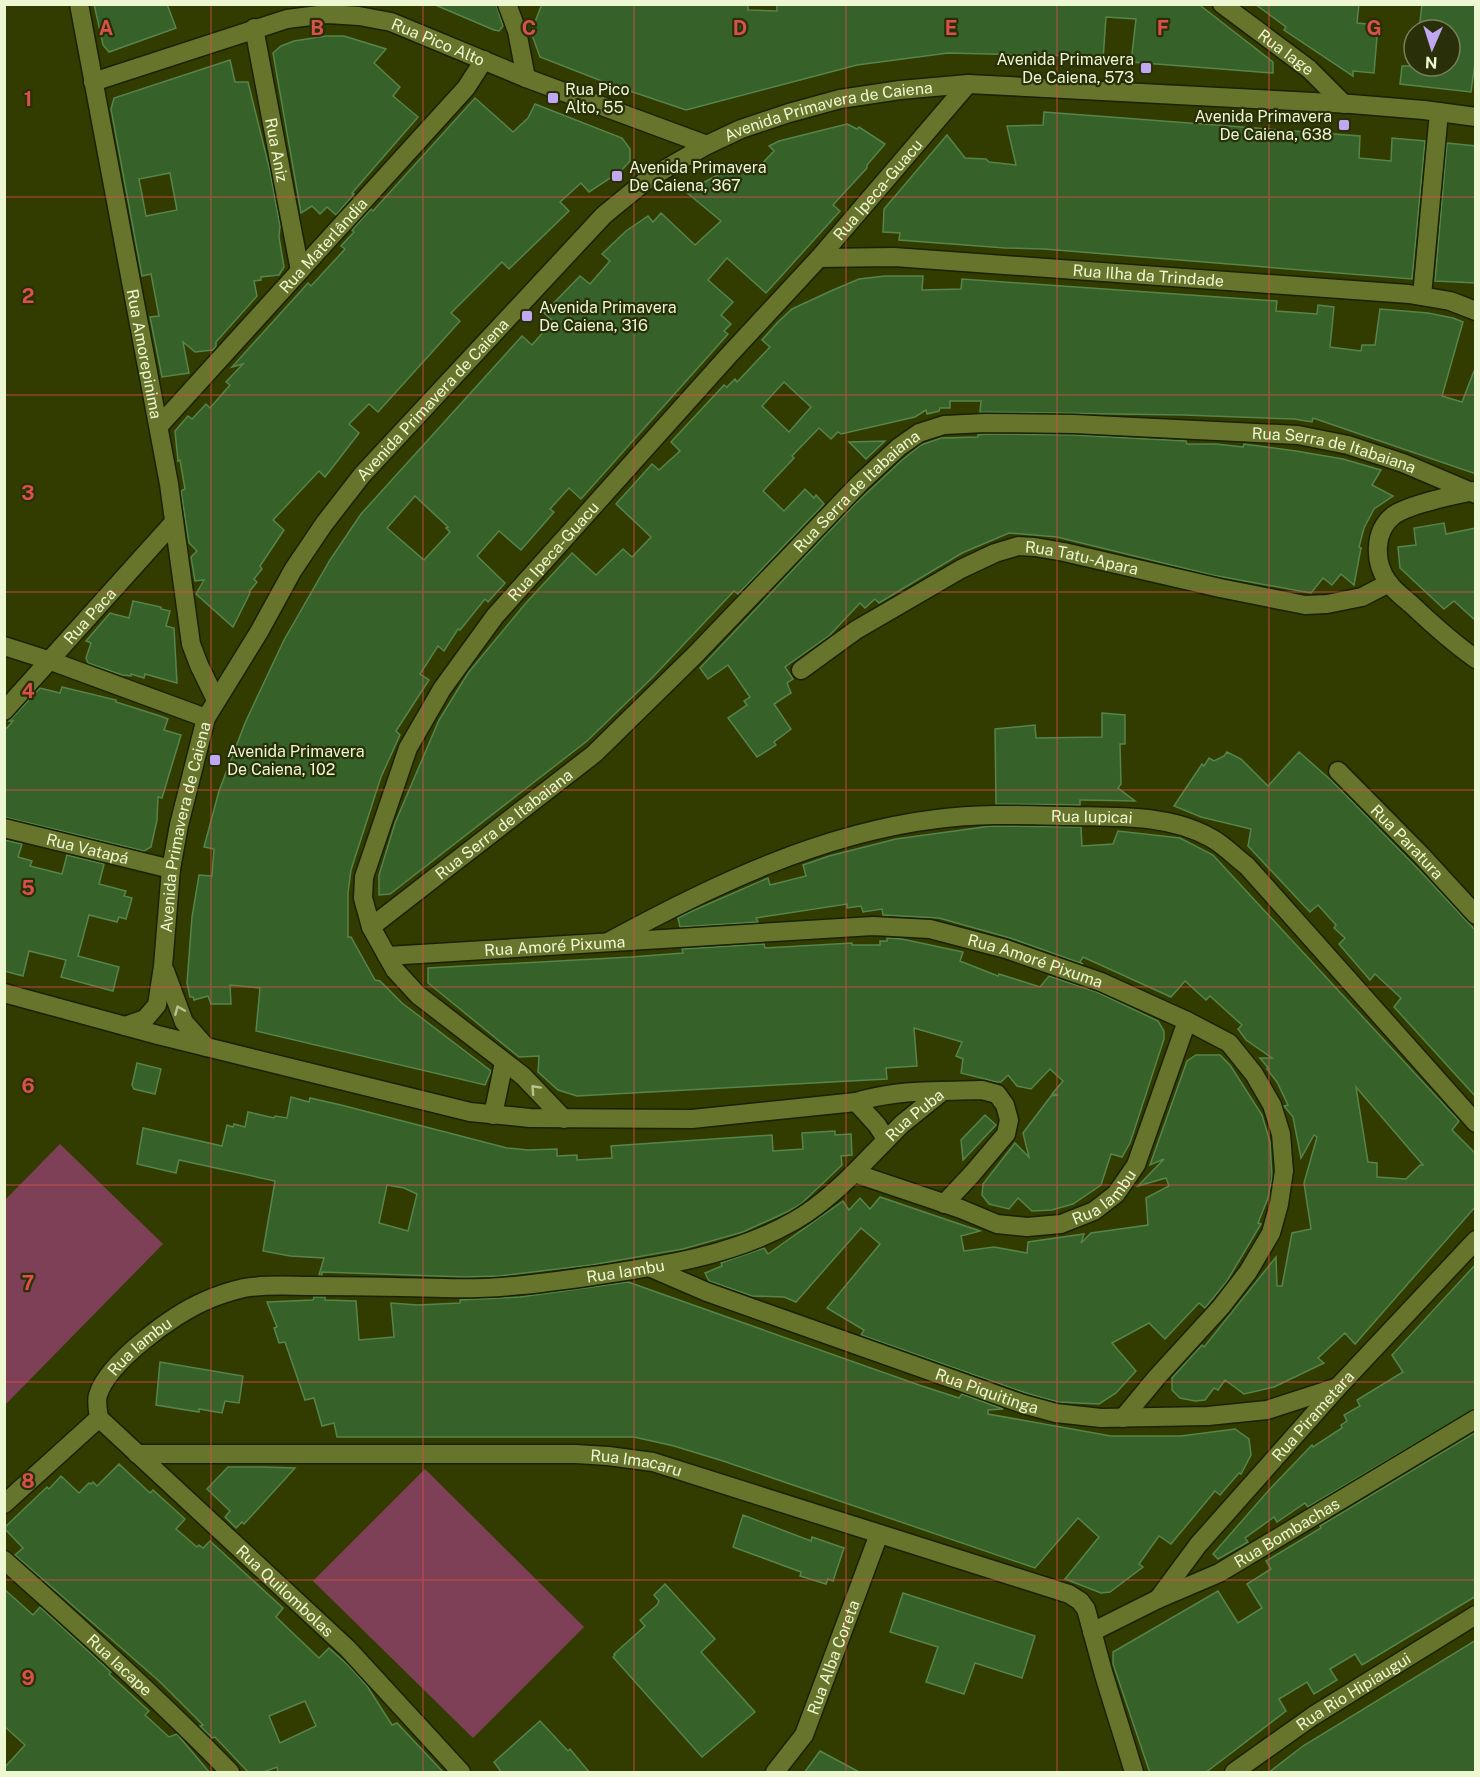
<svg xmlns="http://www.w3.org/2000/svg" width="1480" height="1777" font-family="'Public Sans',sans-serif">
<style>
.park{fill:#7e4056}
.building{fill:#36622a;stroke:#57844a;stroke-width:1.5;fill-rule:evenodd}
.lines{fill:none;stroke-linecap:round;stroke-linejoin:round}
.minor-casing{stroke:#1a2100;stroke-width:21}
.minor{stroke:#66742c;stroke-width:18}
.oneway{stroke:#b7c390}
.grid{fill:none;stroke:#db514a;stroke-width:1.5;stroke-opacity:0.55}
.poi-dot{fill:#c1a8f3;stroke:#293009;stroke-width:2}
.labels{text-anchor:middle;stroke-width:4.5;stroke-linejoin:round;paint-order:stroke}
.street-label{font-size:16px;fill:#edf7d2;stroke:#293009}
.poi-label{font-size:16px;fill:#edf7d2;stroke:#293009;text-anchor:start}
.grid-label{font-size:20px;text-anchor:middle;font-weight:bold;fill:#db514a;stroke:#293009;stroke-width:4.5;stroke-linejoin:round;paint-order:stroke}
</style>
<rect width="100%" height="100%" fill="#323b00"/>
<!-- park -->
<g class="park">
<polygon points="60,1144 163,1244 5,1405 5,1200"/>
<polygon points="425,1469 584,1627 473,1738 313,1581"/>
</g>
<!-- building -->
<g class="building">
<polygon points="94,4 167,4 176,28 109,52 103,45"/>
<polygon points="433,4 496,4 503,26 499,31 494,30"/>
<polygon points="542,4 748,4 748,10 777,11 777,4 1201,4 1201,6 1273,62 1273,73 1131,62 1136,19 1106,17 1103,60 1075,56 948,53 857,65 686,110 612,85 540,57 531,32"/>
<polygon points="1255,4 1359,4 1357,23 1378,25 1374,73 1353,71 1353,76 1284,30 1286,27"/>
<polygon points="1422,4 1476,4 1476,55 1471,92 1400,84 1402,66 1450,66 1450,30 1419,30"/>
<polygon points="326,36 344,36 386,49 374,63 400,87 393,96 418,117 352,193 354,194 336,215 327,207 320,214 312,206 301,213 273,53 281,46 294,41"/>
<path d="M230 60 235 82H248L270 171 280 226 279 237 284 267 279 275 261 277V280L254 281 257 296 216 342V346L213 350 195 352 183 342 189 373 162 377 150 317 159 316 151 274 142 276 111 109 114 98ZM170 173 177 210 146 216 139 179Z"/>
<polygon points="475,98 513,132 528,118 535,104 622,138 630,149 630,161 621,171 589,192 581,183 560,202 569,211 509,269 502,262 451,313 460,321 378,412 369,404 349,424 359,433 325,477 319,471 273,520 284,530 260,566 262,569 254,579 257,582 249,592 250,593 233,627 196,594 204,580 195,581 191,557 197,551 189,543 181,491 185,489 180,460 178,461 175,431 188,416 192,419 206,404 210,408 230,385 226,382 243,364 232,367 308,283 311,286 345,249 341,246 354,232 352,230 371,209 373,211"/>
<polygon points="1044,112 1360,136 1359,158 1391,161 1392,138 1425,141 1412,279 1044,249 1005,248 899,240 900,233 883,232 884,209 947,135 965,158 986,159 989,162 1016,165 1007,126 1043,125"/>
<path d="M847 124 857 129 859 127 885 144 867 165V168L833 205 840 211 766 293 727 258 708 280 733 302 721 315 731 324 724 331 728 334 581 499 569 488 550 509 554 512 521 550 499 531 477 556 505 583 488 602 485 599 460 630 458 629 444 651 438 646 420 674 429 680 396 731 400 735 381 777 351 870 348 893V937H351L375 980 380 981 402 1003 491 1071 485 1085 256 1031 260 988 230 985 231 1004H211L208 996 194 1000 193 997H190L187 983 192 917 199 875 212 876 214 849 204 847 219 791 245 723 284 640 330 560 361 514 522 336 532 345 553 321 544 313 580 276 590 284 610 261 602 254 626 231 648 216 653 222 661 213 695 245 721 221 686 192 740 163 753 173 774 151 769 146 779 141ZM415 496 448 527 446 528 450 532 424 560 387 528Z"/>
<polygon points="1447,143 1476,146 1476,283 1435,281"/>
<path d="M885 276H923L922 290 961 289 962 279 1277 301 1276 311 1317 314 1318 305 1334 307 1330 347 1361 351 1362 345H1375L1380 309 1428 313 1453 318 1463 322 1442 396 1462 402 1474 371H1476V474L1313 418 1312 422 1294 419 1183 415 980 412 981 401H950V408H940L939 411 927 414 926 410 915 417 841 434 838 432 831 439 819 428 792 456 794 458 763 491 784 511 805 489 814 498 816 495 824 504 738 594 734 591 653 677 587 741 390 894 379 895V875L395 823 439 720 468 673 525 604 572 553 596 575 623 549 632 557 651 537 616 504 652 464 659 470 680 451 671 442 724 385 727 387 735 379 737 382 770 347 762 340 778 322 792 309 833 290 859 279ZM784 382 811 407 789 432 762 406Z"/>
<polygon points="985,434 1074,435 1186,441 1187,444 1216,444 1243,447 1244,444 1296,451 1343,459 1381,470 1372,485 1393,496 1374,509 1364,528 1359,547 1361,548 1354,585 1341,574 1332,585 1323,578 1311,593 1212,575 1057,537 1009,533 962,553 879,603 875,599 865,608 860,603 830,635 785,667 793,679 787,683 791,693 774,704 791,729 774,742 776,745 757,757 728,718 747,705 744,701 750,697 728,665 708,679 700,668 855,504 902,460 921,445 941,438 978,437 978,435"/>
<polygon points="885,441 866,459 849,442"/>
<polygon points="1444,523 1446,534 1476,528 1476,621 1454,601 1444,609 1400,568 1398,547 1416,545 1414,528"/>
<polygon points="133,601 161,607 161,609 170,611 166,626 174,628 177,683 145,674 144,678 131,674 131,676 122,675 88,663 86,658 91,643 86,641 110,613 129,618"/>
<polygon points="62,687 116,700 116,702 160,716 168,719 164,730 181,735 162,798 158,797 157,820 151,847 144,851 4,817 4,731 13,721 9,721 40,688 60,693"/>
<polygon points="1102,713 1125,715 1125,744 1120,744 1121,784 1118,788 1135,801 1082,800 1080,800 1080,805 996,804 995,729 1035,725 1036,738 1102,737"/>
<polygon points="1227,752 1241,759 1268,786 1299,752 1332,781 1421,872 1476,931 1476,1097 1394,1007 1401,998 1375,974 1370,980 1339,944 1345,938 1334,928 1336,925 1318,905 1310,912 1248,846 1251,829 1201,817 1174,806 1202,764 1204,766 1209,758 1214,761 1224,756"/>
<path d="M991 826 1081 827 1082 846 1113 844 1118 831 1180 838 1213 855 1459 1121 1452 1130 1476 1154V1206L1355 1344 1345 1333 1318 1358 1324 1363 1274 1387 1244 1394 1225 1380 1218 1390 1214 1388 1205 1400 1195 1401 1180 1398 1172 1390V1378L1202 1345 1204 1347 1276 1257 1277 1286H1282L1292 1233 1311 1229 1304 1183 1317 1137 1314 1135 1301 1158 1293 1117 1284 1106 1288 1105 1277 1082 1267 1069H1269L1260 1058H1272L1246 1040 1238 1029 1242 1025 1210 996 1206 1000 1185 981 1171 997 1083 957 1080 962 1083 964 1010 938 939 918 883 915 882 909 863 912 861 906 847 908V904L756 918 758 922 680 927 678 918 692 911 768 878 770 885 806 876 803 865 829 856 896 839ZM1356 1087 1423 1165H1420L1406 1179 1377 1177V1163L1368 1162Z"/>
<polygon points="4,840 22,844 18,857 32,861 30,866 62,874 67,855 104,864 99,884 126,891 124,896 132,898 126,919 119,917 117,922 89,915 78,956 119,967 113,991 61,977 66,960 29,951 23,976 4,971"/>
<polygon points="887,938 902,939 963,952 960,961 998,976 999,974 1040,987 1049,976 1097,992 1158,1021 1164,1031 1164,1039 1130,1143 1122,1157 1111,1154 1101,1185 1073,1204 1052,1210 1032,1211 1018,1198 1009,1209 989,1204 982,1195 983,1184 1015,1143 1029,1157 1023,1133 1051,1096 1058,1095 1052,1094 1063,1081 1050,1069 1031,1089 1017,1086 1008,1075 1001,1082 997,1082 961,1073 963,1059 956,1056 962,1042 914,1028 917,1066 886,1068 887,1079 577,1096 558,1090 538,1072 539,1056 519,1057 428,983 428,968 631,957 683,953 682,949 764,944 765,948 852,943 852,945 880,945 880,941 887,941"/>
<polygon points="1196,1055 1220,1055 1230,1065 1262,1115 1270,1142 1272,1178 1268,1198 1258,1223 1261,1224 1227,1281 1205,1308 1199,1303 1165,1339 1149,1323 1112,1343 1136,1371 1116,1393 1099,1404 1058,1402 1026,1393 861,1335 864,1330 827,1308 880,1244 861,1228 796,1302 784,1297 752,1296 709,1281 705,1273 722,1266 721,1263 764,1248 768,1254 843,1201 849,1210 860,1198 870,1209 880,1197 980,1231 961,1236 964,1251 994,1247 1027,1253 1028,1242 1084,1234 1081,1243 1091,1233 1148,1225 1146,1198 1169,1186 1166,1178 1138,1186 1164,1159 1150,1165 1187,1061"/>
<polygon points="137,1063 161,1069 155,1094 134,1089 132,1085"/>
<path d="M291 1097 309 1102 310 1098 341 1105 507 1148 528 1150 557 1149V1156L577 1155V1160L612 1158 611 1146 772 1135 773 1151 803 1149 802 1133 835 1131V1135L851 1134 852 1155 841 1156 842 1165 801 1204 789 1211 743 1232 683 1249 591 1265 499 1276 465 1277 322 1272V1275H319L324 1258 290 1256 263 1251 275 1181 179 1160 176 1173 137 1164 143 1128 222 1146 227 1125 233 1127 234 1124 245 1127 248 1112 274 1118 275 1116 287 1118ZM387 1185 404 1188 417 1194 408 1231 379 1223Z"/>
<polygon points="985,1115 996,1125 963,1160 961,1140"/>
<polygon points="1476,1264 1476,1408 1308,1507 1305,1503 1277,1522 1274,1517 1245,1538 1248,1542 1218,1559 1213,1554 1269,1490 1312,1445 1313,1447 1342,1428 1341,1425 1347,1421 1344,1415 1360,1406 1357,1400 1403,1372 1392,1355"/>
<polygon points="628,1282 919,1385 959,1398 962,1394 1003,1409 988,1410 988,1414 1111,1436 1181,1436 1235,1429 1249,1439 1251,1455 1241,1474 1239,1473 1220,1495 1215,1491 1171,1544 1159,1536 1139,1564 1143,1567 1110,1592 1101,1593 1065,1579 1099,1537 1078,1518 1035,1568 723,1461 674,1446 634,1437 337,1437 334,1423 322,1426 314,1398 305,1400 285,1342 279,1343 274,1328 277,1327 267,1302 313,1300 314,1297 325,1297 325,1300 356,1301 359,1340 394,1337 391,1303 418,1305 460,1303 460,1300 520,1297"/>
<polygon points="160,1362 243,1376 239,1403 225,1401 222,1413 199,1409 199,1412 156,1405"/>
<polygon points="1476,1432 1476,1596 1362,1665 1355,1654 1330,1669 1337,1680 1314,1694 1307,1682 1279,1699 1286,1711 1205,1773 1150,1773 1113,1664 1113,1652 1218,1591 1238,1623 1262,1608 1247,1584 1271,1569 1266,1561 1321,1528 1320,1526"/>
<path d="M119 1464 150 1493 153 1490 185 1519 176 1529 197 1547 199 1545 203 1548 210 1541 283 1608 276 1617 319 1658 329 1648 349 1666 367 1686 392 1725 397 1723 444 1773H278L277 1767 261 1773H249L215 1737 212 1738 200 1726 203 1725 159 1681 15 1555 23 1548 4 1528 47 1487 49 1489 61 1476 79 1493 89 1483 91 1484 93 1482 97 1486ZM305 1701 316 1726 280 1743 269 1716Z"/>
<polygon points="228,1467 264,1467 295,1468 244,1524 242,1522 236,1528 225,1517 230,1511 207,1489"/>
<polygon points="743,1515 811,1541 812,1537 844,1548 833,1581 828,1579 826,1584 800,1576 801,1572 733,1547"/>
<polygon points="665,1584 715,1639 701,1652 755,1712 702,1757 613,1657 615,1655 614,1654 645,1626 640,1620 657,1605 659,1601 654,1595"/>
<polygon points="4,1589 33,1615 40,1607 111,1672 109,1674 149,1711 145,1715 169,1737 177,1734 210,1773 4,1773 4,1768 25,1745 4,1726"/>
<polygon points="903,1593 1035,1636 1022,1678 975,1663 964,1694 926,1682 938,1647 890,1632"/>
<polygon points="1476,1640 1476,1773 1268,1773 1303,1746"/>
<polygon points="540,1721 568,1751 570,1749 590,1773 502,1773 494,1762"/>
<polygon points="820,1751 861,1773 804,1773"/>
</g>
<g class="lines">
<!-- minor casing -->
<g class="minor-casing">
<g id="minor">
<path id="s1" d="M79 4 169 484 191 644 199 665 216 700"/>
<polyline points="507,4 517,31 526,78"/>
<path id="s2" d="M1222 4 1309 69 1344 104"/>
<path id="s3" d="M254 28 300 271"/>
<path id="s4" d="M93 82 287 19 327 14 359 16 391 22 526 78 707 145"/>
<path id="s5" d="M819 258 894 257 1409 294 1450 301 1476 311"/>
<polyline points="1422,296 1439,112"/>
<path id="s6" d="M159 426 466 88 484 60"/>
<path d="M1474 491C1454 495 1410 504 1394 515 1373 531 1374 563 1388 582 1394 591 1404 598 1412 605 1432 624 1453 643 1476 659"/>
<polyline points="4,646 51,661 206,718"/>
<path id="s7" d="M801 670 856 630 961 569 995 553 1018 546 1035 547 1064 552 1220 588 1305 605 1327 604 1362 597 1389 583"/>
<path id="s8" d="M4 711 174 522"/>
<path id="s9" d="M1338 771 1421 855 1476 915"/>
<path id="s10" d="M4 828 171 869"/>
<path id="s11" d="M371 927 594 754 695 655 860 483 899 447 919 433 944 425 985 423 1074 424 1298 435 1348 445 1403 463 1476 494"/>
<path id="s12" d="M610 941C711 886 821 833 937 819 980 813 1025 815 1069 816 1116 817 1169 814 1211 838 1224 845 1235 857 1247 866L1476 1123"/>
<path id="s13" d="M387 956 873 926 930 929 1006 949 1101 982 1187 1021 1229 1043 1254 1074 1272 1105 1281 1134 1284 1171 1279 1204 1271 1233 1248 1272 1221 1307 1157 1377 1123 1418"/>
<polyline points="165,971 184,1022 206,1047"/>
<path d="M4 993 158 1035 470 1112 530 1118 692 1119 856 1102C885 1093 912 1091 943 1091"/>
<path id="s14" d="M125 1026 145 1019 157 1005 163 966 171 869 179 825 206 718 259 632 293 570 324 524 362 475 604 215 648 179 707 145 741 129 789 113 840 99 900 90 968 84 1351 104 1424 110 1476 117"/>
<polyline points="856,1102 877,1125 886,1139"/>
<polyline points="493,1115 504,1062"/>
<path id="s15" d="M564 1119 523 1076 418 995 395 970 371 927 363 898 364 877 408 748 442 689 495 616 729 355 819 258 968 84"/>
<path id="s16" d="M854 1173 902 1124 943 1091 982 1090 997 1094 1005 1105 1009 1120 1006 1134 972 1174 944 1204"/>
<path id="s17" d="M649 1267 707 1292 1023 1404 1056 1413 1101 1418 1208 1416 1267 1410 1338 1387"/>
<path id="s18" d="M99 1418C98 1411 96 1402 98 1395 108 1362 174 1314 205 1301 218 1295 231 1291 244 1288 266 1284 290 1286 312 1286 356 1286 400 1287 444 1288 494 1290 544 1283 593 1276 661 1266 733 1256 794 1221 815 1209 837 1190 854 1173L961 1209 997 1224 1027 1227 1061 1224 1094 1211 1116 1194 1136 1165 1187 1021"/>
<path id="s19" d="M99 1418 348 1649 461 1772"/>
<path id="s20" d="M137 1454H576L608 1456 653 1462 1069 1594 1080 1601 1086 1609 1104 1675 1134 1772"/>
<polyline points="4,1504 99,1418"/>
<path id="s21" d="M4 1560C82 1629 158 1698 230 1772"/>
<path id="s22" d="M1158 1599 1198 1545 1338 1387 1476 1240"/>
<path id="s23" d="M1092 1632 1158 1599 1219 1573 1476 1419"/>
<path id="s24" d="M775 1772 804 1735 879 1534"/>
<path id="s25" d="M1234 1772 1313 1716 1476 1615"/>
</g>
</g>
<!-- minor -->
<use href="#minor" class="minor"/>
</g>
<!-- one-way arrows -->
<defs><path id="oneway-chevron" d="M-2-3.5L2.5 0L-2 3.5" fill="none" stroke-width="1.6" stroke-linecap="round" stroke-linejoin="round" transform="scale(1.5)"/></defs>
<g class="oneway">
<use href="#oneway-chevron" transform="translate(179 1010) rotate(-113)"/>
<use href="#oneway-chevron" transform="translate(535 1089) rotate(-133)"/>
</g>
<!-- grid -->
<path class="grid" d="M211 4V1772M423 4V1772M634 4V1772M846 4V1772M1057 4V1772M1269 4V1772M4 197H1476M4 395H1476M4 592H1476M4 790H1476M4 987H1476M4 1185H1476M4 1382H1476M4 1580H1476"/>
<!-- markers -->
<g class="poi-dot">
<rect x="1140" y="62" width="12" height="12" rx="3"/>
<rect x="547" y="92" width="12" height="12" rx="3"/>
<rect x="1338" y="119" width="12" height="12" rx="3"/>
<rect x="611" y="170" width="12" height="12" rx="3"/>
<rect x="521" y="310" width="12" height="12" rx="3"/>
<rect x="209" y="754" width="12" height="12" rx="3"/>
</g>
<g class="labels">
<!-- street labels -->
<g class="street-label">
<text dy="6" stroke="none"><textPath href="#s4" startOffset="360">Rua Pico Alto</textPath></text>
<text dy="6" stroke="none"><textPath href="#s2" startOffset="80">Rua Iage</textPath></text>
<text dy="6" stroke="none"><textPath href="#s14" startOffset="1228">Avenida Primavera de Caiena</textPath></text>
<text dy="6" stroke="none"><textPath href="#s3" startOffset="124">Rua Aniz</textPath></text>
<text dy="6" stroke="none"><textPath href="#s15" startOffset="1194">Rua Ipeca-Guacu</textPath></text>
<text dy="6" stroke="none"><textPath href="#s6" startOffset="244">Rua Materlândia</textPath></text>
<text dy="6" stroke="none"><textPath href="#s5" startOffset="330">Rua Ilha da Trindade</textPath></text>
<text dy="6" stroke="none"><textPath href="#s1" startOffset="356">Rua Amorepinima</textPath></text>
<text dy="6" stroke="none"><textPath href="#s14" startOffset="724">Avenida Primavera de Caiena</textPath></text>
<text dy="6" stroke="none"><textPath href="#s11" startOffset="1158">Rua Serra de Itabaiana</textPath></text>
<text dy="6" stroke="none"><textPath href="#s11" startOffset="654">Rua Serra de Itabaiana</textPath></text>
<text dy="6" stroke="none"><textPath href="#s15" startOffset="708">Rua Ipeca-Guacu</textPath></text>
<text dy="6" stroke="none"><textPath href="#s7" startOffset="316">Rua Tatu-Apara</textPath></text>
<text dy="6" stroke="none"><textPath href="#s8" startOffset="128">Rua Paca</textPath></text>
<text dy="6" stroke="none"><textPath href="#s12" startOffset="506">Rua Iupicai</textPath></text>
<text dy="6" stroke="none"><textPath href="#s11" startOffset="168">Rua Serra de Itabaiana</textPath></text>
<text dy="6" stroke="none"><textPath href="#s14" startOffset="220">Avenida Primavera de Caiena</textPath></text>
<text dy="6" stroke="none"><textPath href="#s9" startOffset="99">Rua Paratura</textPath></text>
<text dy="6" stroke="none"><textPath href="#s10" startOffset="86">Rua Vatapá</textPath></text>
<text dy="6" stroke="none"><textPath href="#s13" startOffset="168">Rua Amoré Pixuma</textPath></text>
<text dy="6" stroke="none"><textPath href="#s13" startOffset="654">Rua Amoré Pixuma</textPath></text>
<text dy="6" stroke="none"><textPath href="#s16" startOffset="84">Rua Puba</textPath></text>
<text dy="6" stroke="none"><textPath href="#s18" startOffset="1114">Rua Iambu</textPath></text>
<text dy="6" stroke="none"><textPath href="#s18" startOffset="592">Rua Iambu</textPath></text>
<text dy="6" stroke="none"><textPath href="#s18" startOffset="88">Rua Iambu</textPath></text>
<text dy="6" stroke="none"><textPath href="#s17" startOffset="360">Rua Piquitinga</textPath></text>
<text dy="6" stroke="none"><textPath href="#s22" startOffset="240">Rua Pirametara</textPath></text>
<text dy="6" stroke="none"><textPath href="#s20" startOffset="500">Rua Imacaru</textPath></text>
<text dy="6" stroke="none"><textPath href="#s23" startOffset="219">Rua Bombachas</textPath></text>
<text dy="6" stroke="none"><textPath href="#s19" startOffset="254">Rua Quilombolas</textPath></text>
<text dy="6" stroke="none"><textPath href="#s24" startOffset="130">Rua Alba Coreta</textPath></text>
<text dy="6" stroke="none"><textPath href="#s21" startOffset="156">Rua Iacape</textPath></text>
<text dy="6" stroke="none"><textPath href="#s25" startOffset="144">Rua Rio Hipiaugui</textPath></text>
</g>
<!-- poi labels -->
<g class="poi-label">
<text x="1134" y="65" text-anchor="end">Avenida Primavera<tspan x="1134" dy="18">De Caiena, 573</tspan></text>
<text x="565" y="95">Rua Pico<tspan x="565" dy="18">Alto, 55</tspan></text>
<text x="1332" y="122" text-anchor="end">Avenida Primavera<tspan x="1332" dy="18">De Caiena, 638</tspan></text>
<text x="629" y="173">Avenida Primavera<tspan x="629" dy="18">De Caiena, 367</tspan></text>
<text x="539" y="313">Avenida Primavera<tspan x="539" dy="18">De Caiena, 316</tspan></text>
<text x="227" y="757">Avenida Primavera<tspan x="227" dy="18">De Caiena, 102</tspan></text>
</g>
</g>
<g class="grid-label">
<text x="106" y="35">A</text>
<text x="317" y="35">B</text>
<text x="529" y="35">C</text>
<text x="740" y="35">D</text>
<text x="951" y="35">E</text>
<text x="1163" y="35">F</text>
<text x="1374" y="35">G</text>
<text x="28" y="106">1</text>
<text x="28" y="303">2</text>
<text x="28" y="500">3</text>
<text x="28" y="698">4</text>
<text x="28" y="895">5</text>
<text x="28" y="1093">6</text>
<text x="28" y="1290">7</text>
<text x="28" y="1488">8</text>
<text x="28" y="1685">9</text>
</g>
<!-- border -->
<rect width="1480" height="1777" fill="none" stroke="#edf7d2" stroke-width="12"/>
<!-- north arrow -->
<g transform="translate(1432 48) rotate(183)"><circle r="28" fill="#293009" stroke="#778059" stroke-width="1.5"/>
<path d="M0-4.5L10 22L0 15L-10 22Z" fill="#c1a8f3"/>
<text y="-9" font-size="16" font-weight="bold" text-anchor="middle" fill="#edf7d2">N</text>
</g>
</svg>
